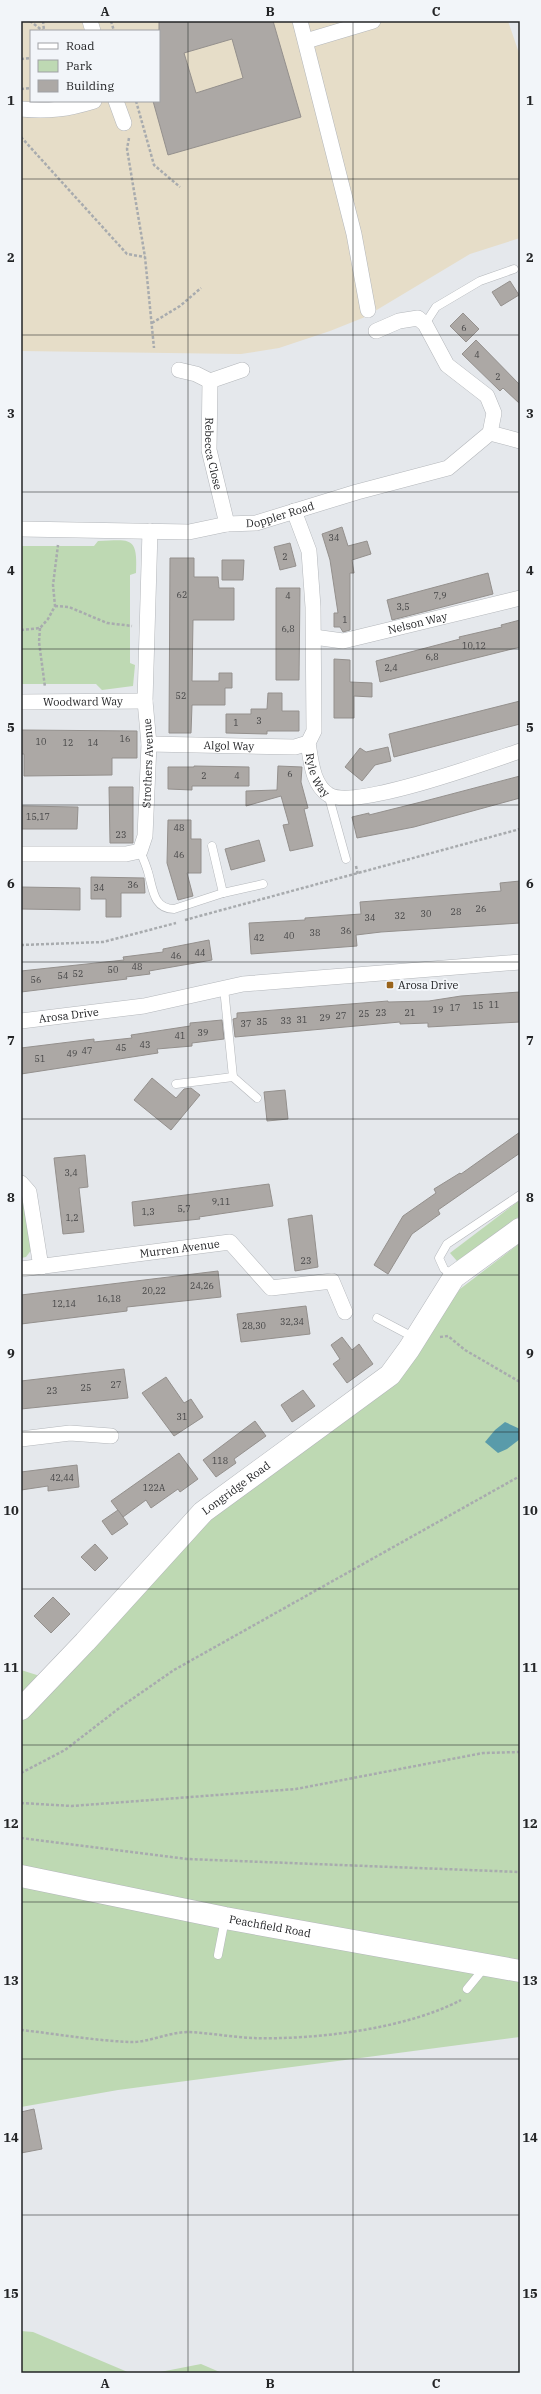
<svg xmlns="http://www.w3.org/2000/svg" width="541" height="2394" font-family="'IBM Plex Serif',serif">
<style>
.commercial{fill:#e6ddc8;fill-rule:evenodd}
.green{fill:#bed9b3}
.water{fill:#599baa}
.building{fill:#aca8a5;stroke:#94908d;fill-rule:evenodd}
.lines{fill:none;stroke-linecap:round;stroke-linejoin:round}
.lane-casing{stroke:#b4b7bb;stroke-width:9}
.street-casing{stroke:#b4b7bb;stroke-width:16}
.secondary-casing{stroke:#b4b7bb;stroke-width:23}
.path{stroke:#a8abae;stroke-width:2.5;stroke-dasharray:3 2;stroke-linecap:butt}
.lane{stroke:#fff;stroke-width:8}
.street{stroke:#fff;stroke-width:15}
.secondary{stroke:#fff;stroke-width:22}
.grid{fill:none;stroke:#232426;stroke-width:1;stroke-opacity:0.55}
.poi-dot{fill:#99631b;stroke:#f2f5f9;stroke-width:1.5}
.labels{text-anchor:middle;stroke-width:4;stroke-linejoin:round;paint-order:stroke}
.number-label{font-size:9px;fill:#454546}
.street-label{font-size:11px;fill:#232426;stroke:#f2f5f9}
.poi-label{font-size:11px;fill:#232426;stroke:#f2f5f9;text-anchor:start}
.neatline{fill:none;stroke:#232426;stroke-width:1.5}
.grid-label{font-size:13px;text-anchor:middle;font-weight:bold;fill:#232426}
</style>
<rect width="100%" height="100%" fill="#e5e8ec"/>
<!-- commercial -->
<path class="commercial" d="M21 21H508L520 56V238L470 254 365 317 330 331 279 348 241 354 21 351ZM31 31H159V101H31Z"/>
<!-- green -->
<g class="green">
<path d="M98 541C130 540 138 535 136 573L130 575V663L135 665 133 686 102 690 96 684H21V546H94Z"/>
<polygon points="21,1192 24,1196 32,1249 26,1257 21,1258"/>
<polygon points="520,1200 520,1216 457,1261 450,1253"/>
<polygon points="520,1243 520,2037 118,2090 21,2107 21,1722 213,1516 425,1338 460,1289"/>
<polygon points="21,1670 40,1676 21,1696"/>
<polygon points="21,2331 33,2332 130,2373 21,2373"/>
<polygon points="201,2364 222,2373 155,2373"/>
</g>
<!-- water -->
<polygon class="water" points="505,1422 520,1429 520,1439 507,1449 498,1453 485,1442 495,1430"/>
<!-- building -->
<g class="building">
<path d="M159 21H273L301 117 168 155 153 101H159ZM232 39 243 78 196 93 184 53Z"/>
<polygon points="510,281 519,295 501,306 492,292"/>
<polygon points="463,313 479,329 466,342 450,326"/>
<polygon points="476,340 520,385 520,404 503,388 500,391 462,354"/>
<polygon points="342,527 348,546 367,541 371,554 352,560 354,573 350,573 350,630 343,632 340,627 334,627 334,613 338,613 330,560 322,534"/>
<polygon points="290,543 296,566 280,570 274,547"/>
<polygon points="170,558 194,558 194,577 218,577 219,588 234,588 234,620 193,620 192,681 219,681 219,673 232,673 232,688 225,688 225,705 192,705 191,733 169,733"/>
<polygon points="222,560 244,560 243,580 222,580"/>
<polygon points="488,573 493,594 392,620 387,600"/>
<polygon points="276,588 300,588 299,680 276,680"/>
<polygon points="520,620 520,647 380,682 376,661 460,639 459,637 502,627 501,625"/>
<polygon points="334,659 350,660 350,682 372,683 372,697 354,696 354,718 334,718"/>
<polygon points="268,693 282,693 282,711 299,711 299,731 267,731 267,734 226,733 226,714 251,714 251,709 267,709"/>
<polygon points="520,701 520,724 394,757 389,734"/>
<polygon points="21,730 137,731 137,758 112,758 112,775 24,776 24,754 21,754"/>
<polygon points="388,747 391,761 375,765 362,781 345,767 360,748 366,752"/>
<polygon points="194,766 249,767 249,786 192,786 192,790 168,789 168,767 194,767"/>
<polygon points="278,766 302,767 301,782 308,808 304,809 313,846 290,851 283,825 289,824 281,796 246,806 246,791 277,790"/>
<polygon points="520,776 520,798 414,827 357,838 352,817 369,813 369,815 425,801"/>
<polygon points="109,787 133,787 133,843 110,843"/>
<polygon points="21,806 78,807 77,829 21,829"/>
<polygon points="168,820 191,820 191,839 201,839 201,873 187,873 193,896 178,900 167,863"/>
<polygon points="259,840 265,861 231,870 225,849"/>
<polygon points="91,877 144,878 145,893 121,893 121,917 106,917 106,899 91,899"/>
<polygon points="520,881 520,923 381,932 356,935 357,946 251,954 249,923 305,920 305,918 361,914 360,902 501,891 500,883"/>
<polygon points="21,887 80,888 80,910 21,909"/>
<polygon points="209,940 212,960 149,971 150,974 126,977 127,979 21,992 21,971 124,960 123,957 163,952 163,949"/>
<polygon points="520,992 520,1022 428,1027 428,1023 400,1024 400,1022 235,1037 233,1019 237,1018 237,1013 388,1001 388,1002 429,1001 461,996"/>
<polygon points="222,1020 224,1039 192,1043 192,1046 157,1049 158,1053 21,1074 21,1048 94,1039 94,1042 132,1038 131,1035 190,1026 190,1023"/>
<polygon points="152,1078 176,1098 184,1089 191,1088 200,1095 171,1130 134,1100"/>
<polygon points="285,1090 288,1119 267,1121 264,1092"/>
<polygon points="520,1132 520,1153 438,1210 440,1214 412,1234 388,1274 374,1265 403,1216 436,1193 434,1189 460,1173 461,1174"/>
<polygon points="85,1155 88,1187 79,1188 84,1232 63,1234 54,1158"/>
<polygon points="269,1184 273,1206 199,1217 200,1219 134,1226 132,1202"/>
<polygon points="312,1215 318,1267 295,1271 288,1219"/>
<polygon points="218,1271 221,1297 127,1307 127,1311 21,1324 21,1295"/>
<polygon points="306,1306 310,1334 241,1342 237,1314"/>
<polygon points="342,1337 352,1350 359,1344 373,1364 347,1383 333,1364 340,1359 331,1345"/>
<polygon points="124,1369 128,1398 21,1409 21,1381"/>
<polygon points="166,1377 184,1403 191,1399 203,1417 174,1436 142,1393"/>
<polygon points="303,1390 315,1406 292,1422 281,1405"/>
<polygon points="255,1421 266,1436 234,1459 236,1463 216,1477 203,1460"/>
<polygon points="179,1453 198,1479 180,1492 178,1489 151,1508 146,1500 123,1517 111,1501"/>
<polygon points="77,1465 79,1487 48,1491 48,1486 21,1490 21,1472"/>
<polygon points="118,1510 128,1524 112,1535 102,1521"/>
<polygon points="95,1544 108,1558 95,1571 81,1557"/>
<polygon points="53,1597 70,1614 51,1633 34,1616"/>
<polygon points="34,2109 42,2149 21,2153 21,2112"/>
</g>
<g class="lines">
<!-- lane casing -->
<g class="lane-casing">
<g id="lane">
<polyline points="425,324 436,307 480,281 514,269"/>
<polyline points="328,794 346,859"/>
<polyline points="212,846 223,893"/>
<path d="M140 851C143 858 146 865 148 872 153 888 153 909 174 909L223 893 263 884"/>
<polyline points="233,1077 257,1098"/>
<polyline points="176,1084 233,1077 224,988"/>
<polyline points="454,1277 444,1269 439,1258 447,1244 520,1195"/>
<polyline points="377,1318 415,1338"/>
<polyline points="218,1955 225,1919"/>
<polyline points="467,1989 485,1967"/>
</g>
</g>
<!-- street casing -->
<g class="street-casing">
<g id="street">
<polyline points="90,21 93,31"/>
<polyline points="300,21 354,234 368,310"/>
<polyline points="306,41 373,21"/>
<polyline points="116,101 124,123"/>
<path d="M21 109C48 112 68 109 94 101"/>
<polyline points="376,331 399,321 418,318 425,324 447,365 487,396 494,413 490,433"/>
<polyline points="179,370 196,374 210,381 242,370"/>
<path id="s1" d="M210 381 209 450 227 524"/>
<path id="s2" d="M294 511 309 551 313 607 314 731 308 743C311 759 312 785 329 795 356 810 487 762 520 751"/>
<path id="s3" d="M21 529 189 532 227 524 256 523 357 492 448 468 490 433 520 441"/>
<path id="s4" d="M314 637 343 641 520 598"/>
<path id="s5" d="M21 702 145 701"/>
<path id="s6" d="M149 744 295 747 308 743"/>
<path id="s7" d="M21 854H126L140 851 145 836 149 744 145 701 150 531"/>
<path id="s8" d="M21 1021 144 1006 243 984 520 962"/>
<polyline points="21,1183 29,1192 41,1267"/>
<path id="s9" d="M21 1269 230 1242 271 1288 332 1281 345 1312"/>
<polyline points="21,1439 70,1433 111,1436"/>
</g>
</g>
<!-- secondary casing -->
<g class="secondary-casing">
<g id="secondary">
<path id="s10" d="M21 1709 85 1642 203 1512 390 1375 409 1349 454 1277 520 1229"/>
<path id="s11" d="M21 1876 225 1918 520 1971"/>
</g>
</g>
<!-- path -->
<g class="path">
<polyline points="30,21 43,31"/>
<polyline points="43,21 44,31"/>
<polyline points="111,21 114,31"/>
<polyline points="21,59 31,58"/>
<polyline points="21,89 31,88"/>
<polyline points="136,101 154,165 180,187"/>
<polyline points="21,137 127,254 145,257"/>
<polyline points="129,138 127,149 145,257 154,348"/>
<polyline points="152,323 180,306 201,288"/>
<polyline points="55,606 69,607 107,623 132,626"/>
<polyline points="40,628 39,642 45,687"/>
<polyline points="21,630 40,628 48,619 55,606 53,585 58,545"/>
<polyline points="356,866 358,875"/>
<polyline points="185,920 520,829"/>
<polyline points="21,945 103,942 176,923"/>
<polyline points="440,1337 448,1336 465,1350 520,1382"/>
<polyline points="21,1773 65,1750 122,1706 174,1670 520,1476"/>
<polyline points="21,1803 72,1806 296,1789 483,1753 520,1752"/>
<polyline points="21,1838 187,1859 520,1872"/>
<path d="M21 2030C58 2034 96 2041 132 2042 150 2042 169 2032 189 2032 210 2033 231 2037 252 2038 315 2040 406 2029 461 2000"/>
</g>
<!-- lane -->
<use href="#lane" class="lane"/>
<!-- street -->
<use href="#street" class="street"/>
<!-- secondary -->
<use href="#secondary" class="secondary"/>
</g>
<!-- grid -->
<path class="grid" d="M188 21V2373M353 21V2373M21 179H520M21 335H520M21 492H520M21 649H520M21 805H520M21 962H520M21 1119H520M21 1275H520M21 1432H520M21 1589H520M21 1745H520M21 1902H520M21 2059H520M21 2215H520"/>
<!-- markers -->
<rect class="poi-dot" x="386" y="981" width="8" height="8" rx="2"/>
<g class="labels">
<!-- number labels -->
<g class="number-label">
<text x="464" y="331">6</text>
<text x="477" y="358">4</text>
<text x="498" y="380">2</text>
<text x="334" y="541">34</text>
<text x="285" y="560">2</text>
<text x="182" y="598">62</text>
<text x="288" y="599">4</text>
<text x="440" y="599">7,9</text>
<text x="403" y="610">3,5</text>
<text x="345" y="623">1</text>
<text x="288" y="632">6,8</text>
<text x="474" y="649">10,12</text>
<text x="432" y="660">6,8</text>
<text x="391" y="671">2,4</text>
<text x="181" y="699">52</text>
<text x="259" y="724">3</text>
<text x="236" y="726">1</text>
<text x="125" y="742">16</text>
<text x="41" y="745">10</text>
<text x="68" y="746">12</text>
<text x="93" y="746">14</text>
<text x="290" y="777">6</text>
<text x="204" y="779">2</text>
<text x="237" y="779">4</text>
<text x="38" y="820">15,17</text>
<text x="179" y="831">48</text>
<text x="121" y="838">23</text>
<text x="179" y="858">46</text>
<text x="133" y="888">36</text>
<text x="99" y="891">34</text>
<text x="481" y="912">26</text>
<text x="456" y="915">28</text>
<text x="426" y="917">30</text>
<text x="400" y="919">32</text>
<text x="370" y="921">34</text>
<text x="346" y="934">36</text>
<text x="315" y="936">38</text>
<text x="289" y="939">40</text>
<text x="259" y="941">42</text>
<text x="200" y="956">44</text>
<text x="176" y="959">46</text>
<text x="137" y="970">48</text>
<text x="113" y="973">50</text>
<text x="78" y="977">52</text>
<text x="63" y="979">54</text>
<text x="36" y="983">56</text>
<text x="494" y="1008">11</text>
<text x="478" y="1009">15</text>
<text x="455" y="1011">17</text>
<text x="438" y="1013">19</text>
<text x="381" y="1016">23</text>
<text x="410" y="1016">21</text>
<text x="364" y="1017">25</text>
<text x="341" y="1019">27</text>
<text x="325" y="1021">29</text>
<text x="302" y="1023">31</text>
<text x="286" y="1024">33</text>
<text x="262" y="1025">35</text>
<text x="246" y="1027">37</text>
<text x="203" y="1036">39</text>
<text x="180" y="1039">41</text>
<text x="145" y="1048">43</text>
<text x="121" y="1051">45</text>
<text x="87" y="1054">47</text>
<text x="72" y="1057">49</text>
<text x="40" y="1062">51</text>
<text x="71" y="1176">3,4</text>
<text x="221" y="1205">9,11</text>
<text x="184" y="1212">5,7</text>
<text x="148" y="1215">1,3</text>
<text x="72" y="1221">1,2</text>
<text x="306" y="1264">23</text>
<text x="202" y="1289">24,26</text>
<text x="154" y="1294">20,22</text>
<text x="109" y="1302">16,18</text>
<text x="64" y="1307">12,14</text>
<text x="292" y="1325">32,34</text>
<text x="254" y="1329">28,30</text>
<text x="116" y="1388">27</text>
<text x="86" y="1391">25</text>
<text x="52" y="1394">23</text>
<text x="182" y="1420">31</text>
<text x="220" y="1464">118</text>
<text x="62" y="1481">42,44</text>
<text x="154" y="1491">122A</text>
</g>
<!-- street labels -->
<g class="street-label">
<text dy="4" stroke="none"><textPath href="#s1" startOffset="73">Rebecca Close</textPath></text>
<text dy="4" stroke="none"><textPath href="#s3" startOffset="261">Doppler Road</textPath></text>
<text dy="4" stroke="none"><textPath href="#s4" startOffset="106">Nelson Way</textPath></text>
<text dy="4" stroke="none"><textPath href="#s5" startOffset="62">Woodward Way</textPath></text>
<text dy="4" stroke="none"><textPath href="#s6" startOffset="80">Algol Way</textPath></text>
<text dy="4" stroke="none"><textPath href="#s7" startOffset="208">Strothers Avenue</textPath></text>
<text dy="4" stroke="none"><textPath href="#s2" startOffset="270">Ryle Way</textPath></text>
<text dy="4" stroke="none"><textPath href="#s8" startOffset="48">Arosa Drive</textPath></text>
<text dy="4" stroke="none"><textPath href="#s9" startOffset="160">Murren Avenue</textPath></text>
<text dy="4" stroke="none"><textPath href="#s10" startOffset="309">Longridge Road</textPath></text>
<text dy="4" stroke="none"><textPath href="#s11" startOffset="254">Peachfield Road</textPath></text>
</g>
<!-- poi labels -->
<g class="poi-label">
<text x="398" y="989">Arosa Drive</text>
</g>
</g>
<!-- border -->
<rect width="541" height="2394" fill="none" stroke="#f2f5f9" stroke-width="44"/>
<!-- legend -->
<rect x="30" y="30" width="130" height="72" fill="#f2f5f9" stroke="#9fa1a5"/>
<rect x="38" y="43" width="20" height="6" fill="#ffffff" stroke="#9fa1a5"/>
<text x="66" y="50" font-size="12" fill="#232426">Road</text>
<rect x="38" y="60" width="20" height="12" fill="#bed9b3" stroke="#9fa1a5"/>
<text x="66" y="70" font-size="12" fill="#232426">Park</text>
<rect x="38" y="80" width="20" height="12" fill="#aca8a5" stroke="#9fa1a5"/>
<text x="66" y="90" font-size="12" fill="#232426">Building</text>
<rect x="22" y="22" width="497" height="2350" class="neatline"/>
<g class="grid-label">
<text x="105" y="16">A</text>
<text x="270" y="16">B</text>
<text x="436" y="16">C</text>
<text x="11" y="105">1</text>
<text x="530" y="105">1</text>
<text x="11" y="262">2</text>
<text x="530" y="262">2</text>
<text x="11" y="418">3</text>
<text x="530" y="418">3</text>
<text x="11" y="575">4</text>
<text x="530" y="575">4</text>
<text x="11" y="732">5</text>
<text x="530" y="732">5</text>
<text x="11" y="888">6</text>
<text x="530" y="888">6</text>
<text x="11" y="1045">7</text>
<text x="530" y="1045">7</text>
<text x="11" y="1202">8</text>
<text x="530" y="1202">8</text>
<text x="11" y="1358">9</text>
<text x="530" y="1358">9</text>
<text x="11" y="1515">10</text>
<text x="530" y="1515">10</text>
<text x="11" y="1672">11</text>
<text x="530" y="1672">11</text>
<text x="11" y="1828">12</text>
<text x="530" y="1828">12</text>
<text x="11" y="1985">13</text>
<text x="530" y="1985">13</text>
<text x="11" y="2142">14</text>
<text x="530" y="2142">14</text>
<text x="11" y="2298">15</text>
<text x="530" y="2298">15</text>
<text x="105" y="2388">A</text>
<text x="270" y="2388">B</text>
<text x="436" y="2388">C</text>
</g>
</svg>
